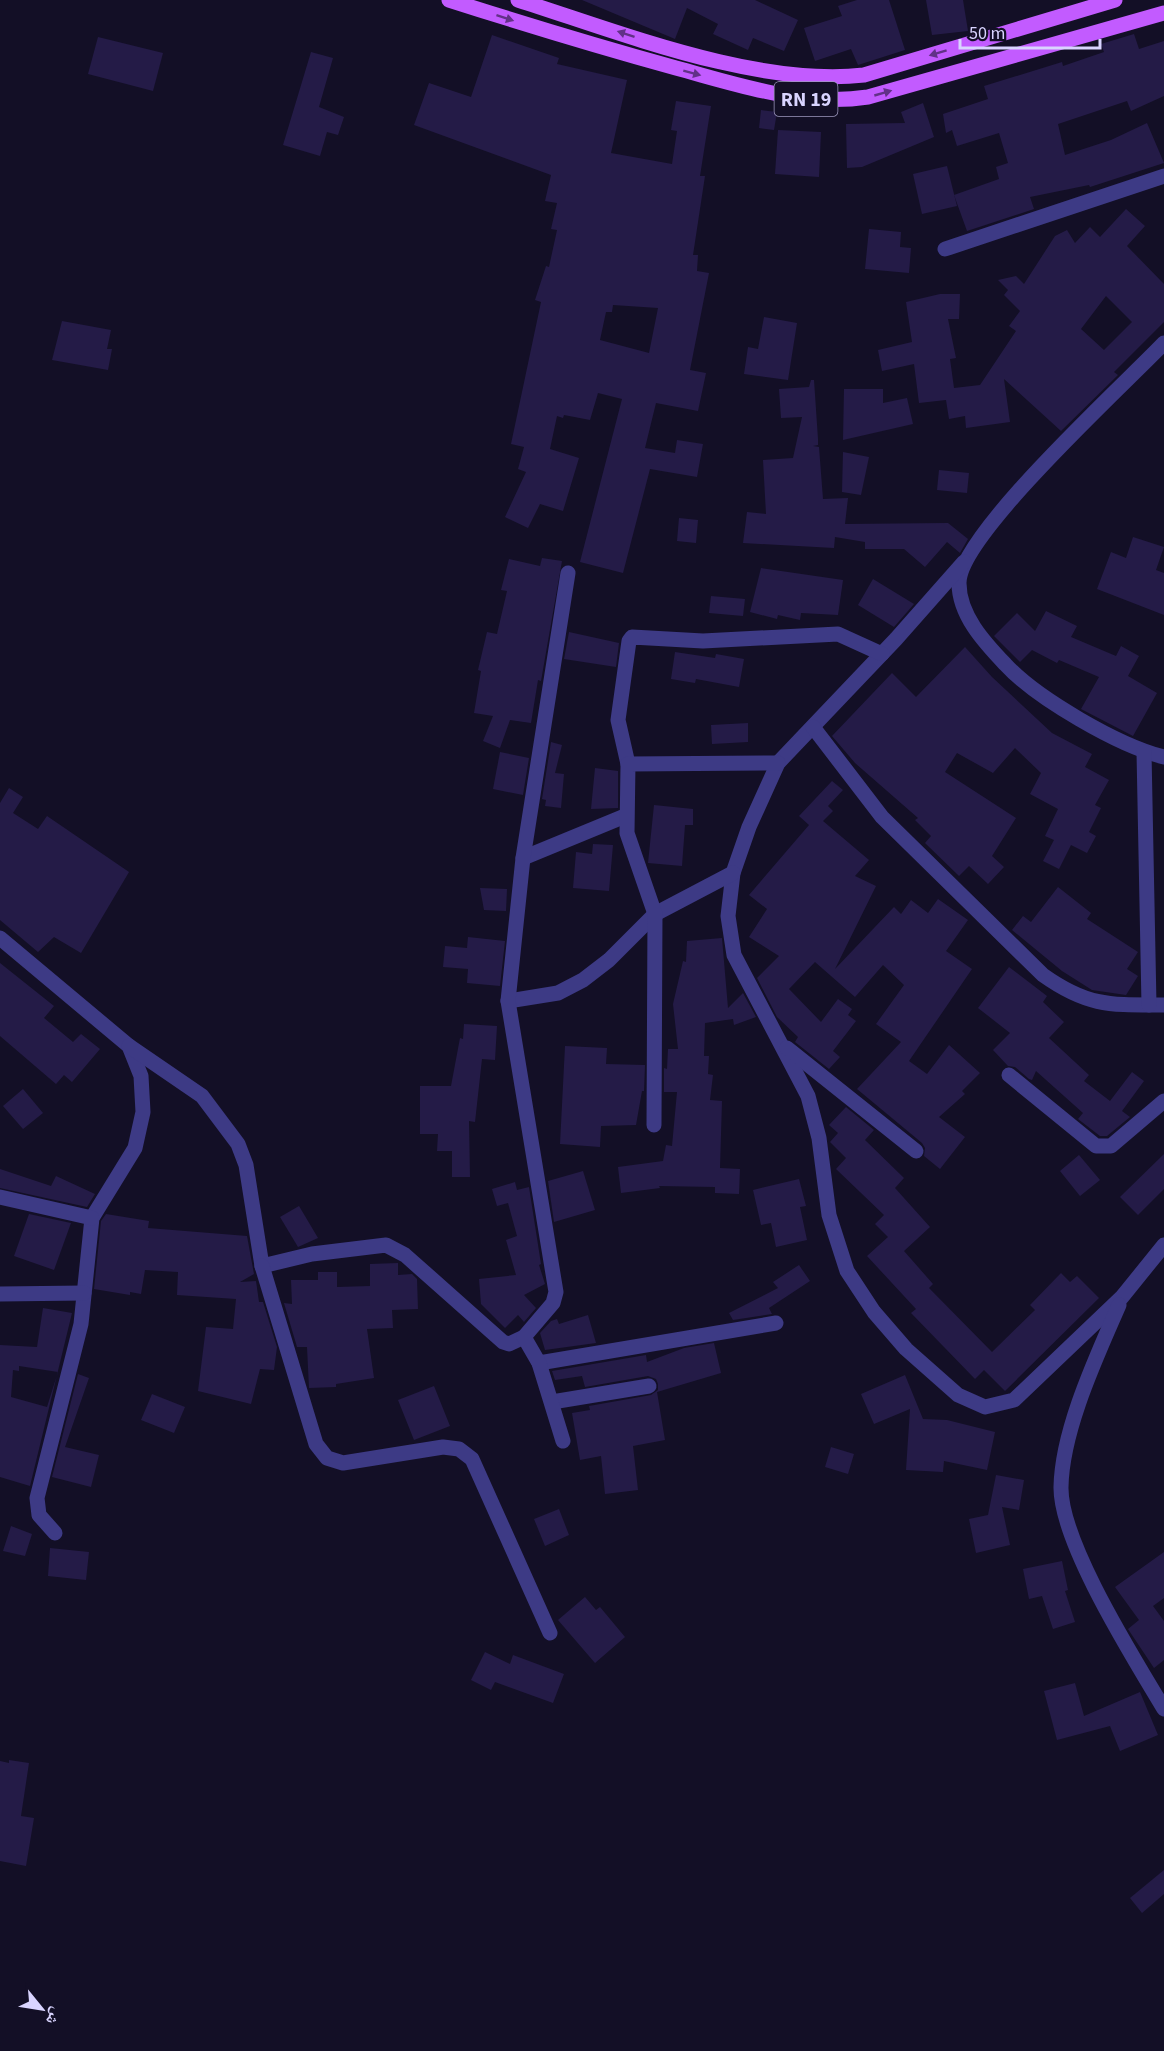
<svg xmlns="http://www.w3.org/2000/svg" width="1164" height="2051" font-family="'Source Sans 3','Noto Naskh Arabic',sans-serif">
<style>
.building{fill:#241b47;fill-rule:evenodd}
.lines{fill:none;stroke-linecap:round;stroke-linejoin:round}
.street{stroke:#3d3a85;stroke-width:15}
.primary{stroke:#c25bff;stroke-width:15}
.oneway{fill:#623188}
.labels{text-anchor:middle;stroke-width:4.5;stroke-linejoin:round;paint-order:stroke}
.shield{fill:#130f26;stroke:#9e99be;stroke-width:1.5}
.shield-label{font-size:20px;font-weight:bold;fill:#d9d4ff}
</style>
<rect width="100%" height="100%" fill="#130f26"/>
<!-- building -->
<g class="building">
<polygon points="582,0 755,0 798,20 784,51 753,38 748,50 713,34 718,24 687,8 675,39"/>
<polygon points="857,0 889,0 905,50 858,65 851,49 815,61 804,28 842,16 838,6"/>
<polygon points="926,0 963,0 968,31 932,35"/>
<polygon points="1134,34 1139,49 1164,41 1164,96 1131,111 1127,101 1058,124 1065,155 1111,140 1147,123 1164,163 1090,187 1089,185 1030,197 1034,209 967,231 954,195 999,179 996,167 1008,163 999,133 957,146 952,130 946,133 943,114 988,99 984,86 1062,62 1063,66 1104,52 1101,44"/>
<path d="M492 35 559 58 557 64 627 80 611 153 672 164 677 131 671 130 676 101 711 106 700 176H705L693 255H698L697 271 709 273 690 370 706 373 698 411 656 403 645 448 675 453 677 440 703 444 697 477 650 469 623 573 580 562 622 399 598 393 590 420 564 415 563 418 557 416 550 449 579 458 563 511 540 504 528 528 505 517 526 472 518 469 524 447 511 444 541 302 535 300 546 266 549 267 557 230 551 229 557 203 545 201 551 175 414 125 429 83 471 97ZM613 305 658 308 649 353 600 340 606 312H612Z"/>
<polygon points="98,37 163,53 153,91 88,74"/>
<polygon points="311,52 333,58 319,107 344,117 338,135 327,132 320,156 283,145"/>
<polygon points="923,103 934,137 862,167 847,168 846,124 905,123 901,112"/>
<polygon points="761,110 777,112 774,130 759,128"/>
<polygon points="778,130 821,132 819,177 775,174"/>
<polygon points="947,166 957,206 922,214 913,174"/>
<path d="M1126 209 1145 226 1127 246 1164 284V322L1114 372 1118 375 1061 431 1004 379 1010 422 966 428 965 416 949 419 946 400 919 403 914 364 882 371 878 350 912 342 906 302 940 294H960L959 319H948L956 358 950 359 954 388 980 385 1016 331 1009 326 1020 311 1004 295 1008 290 998 280 1016 276 1024 284 1055 236 1067 230 1075 243 1090 227 1100 237ZM1106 296 1132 322 1104 350 1081 329Z"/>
<polygon points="869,229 901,232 900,247 911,248 909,273 865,269"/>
<polygon points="764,317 797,323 788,380 744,374 748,347 758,349"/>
<polygon points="62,321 111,330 107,349 112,349 108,370 52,360"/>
<polygon points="811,380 814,380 818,439 818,445 813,446 819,447 823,499 848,498 845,524 948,523 968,539 960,553 947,542 925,567 904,549 865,549 865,542 835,537 834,548 743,543 747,512 766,514 763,460 793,458 802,417 781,418 779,389 809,387"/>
<polygon points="844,389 883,389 883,403 907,398 913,424 843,440"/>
<polygon points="843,452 869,457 861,495 842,492"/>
<polygon points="939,470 969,473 967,493 937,490"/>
<polygon points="679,518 698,520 696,543 677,541"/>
<polygon points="1133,537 1164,547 1156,570 1164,573 1164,615 1097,589 1111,552 1126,558"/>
<polygon points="542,558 562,561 541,681 538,680 531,723 510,720 500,748 483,741 493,716 474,713 481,671 478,670 487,632 497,634 507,591 501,590 509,559 540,566"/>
<polygon points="761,568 843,580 838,615 801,613 800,620 778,615 777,619 750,612"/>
<polygon points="873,579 914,604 894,627 858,605"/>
<polygon points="711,596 745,599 743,616 709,613"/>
<polygon points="1046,611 1077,626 1071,637 1116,656 1121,646 1139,656 1128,676 1157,693 1133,736 1081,709 1099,677 1059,660 1057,663 1032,650 1020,662 994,636 1017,613 1035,631"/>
<polygon points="569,632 619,643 616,667 564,659"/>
<polygon points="965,647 992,677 1052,733 1092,754 1085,767 1109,780 1095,805 1101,808 1089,832 1096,836 1087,853 1071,845 1059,869 1043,861 1054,840 1045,836 1058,809 1030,794 1041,773 1015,748 993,773 957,753 945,772 1016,818 992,856 1004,867 988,884 969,866 959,876 925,843 931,836 915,820 918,818 855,763 832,736 892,673 916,697"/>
<polygon points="675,652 715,658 716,654 744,659 739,687 696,679 695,683 671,679"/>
<polygon points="748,723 748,742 712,744 711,725"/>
<polygon points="551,742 562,745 555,773 564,774 561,808 545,806 546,800 542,799"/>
<polygon points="500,752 529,758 523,795 493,789"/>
<polygon points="595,768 618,771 618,808 591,809"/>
<polygon points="832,781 843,790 828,806 833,811 823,821 869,860 855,876 876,886 835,969 894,907 901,914 911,900 928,913 938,899 968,920 946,951 972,969 909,1061 927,1074 949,1045 980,1073 962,1091 965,1094 939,1117 965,1137 940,1169 924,1156 925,1148 922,1143 857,1089 901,1042 876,1024 904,985 883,965 855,997 815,962 789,989 821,1022 838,999 852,1009 848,1015 856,1021 833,1051 840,1057 829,1069 795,1042 798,1037 777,1017 757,978 779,956 749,937 767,909 749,895 809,825 799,816"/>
<polygon points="9,788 23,797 13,813 38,829 47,816 129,872 81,953 54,937 38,952 0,920 0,803"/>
<polygon points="654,805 693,809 693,825 685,825 682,866 648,863"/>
<polygon points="593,844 613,845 609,891 573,888 576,852 592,854"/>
<polygon points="1058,887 1091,913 1087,919 1138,952 1127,969 1138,976 1126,995 1092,990 1062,971 1012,930 1023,916 1031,922"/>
<polygon points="480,888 507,889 506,911 484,910"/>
<polygon points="468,937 505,941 500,986 467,983 468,969 443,967 445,946 467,948"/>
<polygon points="722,938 728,1008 743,993 756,1017 734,1025 733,1019 705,1023 704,1056 709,1056 708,1074 713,1075 710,1100 722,1101 720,1168 740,1169 739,1194 715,1193 715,1187 659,1186 660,1188 621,1193 618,1167 663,1161 666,1145 672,1146 677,1092 664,1092 664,1068 667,1069 668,1049 678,1049 673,1004 683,961 686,962 687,941"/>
<polygon points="0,963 54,1006 44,1018 73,1042 81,1034 100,1049 72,1082 64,1075 56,1084 0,1036"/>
<polygon points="1009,967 1047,996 1043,1002 1064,1022 1049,1038 1089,1075 1084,1081 1110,1101 1132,1072 1144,1081 1122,1111 1130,1117 1107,1136 1100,1136 1078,1119 1083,1113 1036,1071 1032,1080 1029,1079 1015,1067 1008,1066 993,1050 1010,1033 978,1008"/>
<polygon points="464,1024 497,1026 495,1060 482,1059 475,1122 469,1121 470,1177 452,1177 452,1151 437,1151 438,1134 420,1134 420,1086 451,1086 460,1038 463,1039"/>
<polygon points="565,1046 607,1048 606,1064 645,1065 644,1091 642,1091 636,1125 601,1126 600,1147 560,1144"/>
<polygon points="23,1089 43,1113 23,1129 3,1106"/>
<polygon points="846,1107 874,1130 865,1140 904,1178 895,1188 930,1227 904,1251 933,1284 929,1288 992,1352 1035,1310 1030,1305 1061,1273 1070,1282 1077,1276 1099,1298 1005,1391 984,1370 975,1379 911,1313 916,1309 867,1256 888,1237 875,1224 884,1215 836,1169 846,1158 830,1142 838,1133 829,1125"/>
<polygon points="1164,1154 1164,1189 1138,1215 1120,1197"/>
<polygon points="1079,1155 1100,1180 1080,1196 1060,1171"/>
<polygon points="0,1169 51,1186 56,1176 95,1194 87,1207 0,1188"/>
<polygon points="583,1171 595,1210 554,1222 548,1181"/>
<polygon points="799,1179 806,1206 800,1207 807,1240 776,1247 771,1223 761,1225 753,1190"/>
<polygon points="515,1182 517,1190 529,1187 541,1264 539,1265 545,1284 524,1295 536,1308 524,1322 518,1315 505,1328 481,1304 479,1279 516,1275 506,1240 517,1236 508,1203 497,1206 492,1189"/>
<polygon points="299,1206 318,1238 298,1247 280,1217"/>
<polygon points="29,1214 71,1223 54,1270 14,1256"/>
<polygon points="106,1214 149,1221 148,1228 247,1236 254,1274 240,1282 256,1281 259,1302 263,1302 277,1347 274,1370 260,1369 251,1404 198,1391 206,1327 233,1329 236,1299 177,1295 178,1272 145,1270 141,1294 130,1292 130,1295 94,1289 101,1221"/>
<polygon points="398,1263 398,1275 412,1274 417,1279 418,1309 392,1310 393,1328 367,1329 374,1378 336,1384 336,1387 309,1388 307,1347 297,1347 284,1303 292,1304 291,1280 318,1280 318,1272 337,1272 337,1287 370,1286 370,1264"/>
<polygon points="799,1265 810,1281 769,1308 772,1314 733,1320 729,1313 778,1288 773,1282"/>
<path d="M43 1308 72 1313 30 1486 0 1477V1345L37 1347ZM19 1366 58 1372 47 1407 11 1397 13 1370 19 1371Z"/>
<polygon points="588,1315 596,1343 545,1350 540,1333 551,1321 557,1319 559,1324"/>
<polygon points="714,1343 721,1373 657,1392 665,1440 633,1446 638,1490 605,1494 601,1456 580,1460 572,1413 590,1410 589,1406 651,1395 658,1390 658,1384 656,1379 648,1376 585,1387 582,1376 555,1380 552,1371 646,1355 647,1362 684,1348"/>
<polygon points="78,1374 89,1378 65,1447 99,1455 91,1487 52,1477"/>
<polygon points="905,1375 923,1419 947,1420 995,1432 987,1470 944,1461 943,1472 906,1470 910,1409 874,1424 861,1394"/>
<polygon points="434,1386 450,1426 414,1440 398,1400"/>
<polygon points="152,1394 185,1407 174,1433 141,1420"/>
<polygon points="831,1447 854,1454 848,1474 825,1467"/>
<polygon points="996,1475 1024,1480 1019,1510 1002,1507 1010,1545 976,1553 969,1519 988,1515"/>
<polygon points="559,1509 569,1535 545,1546 534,1519"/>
<polygon points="11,1526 32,1534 25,1556 3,1551"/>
<polygon points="50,1548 89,1552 86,1580 48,1576"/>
<polygon points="1164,1552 1164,1598 1153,1606 1164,1621 1164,1660 1154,1668 1128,1629 1139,1620 1115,1587"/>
<polygon points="1062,1561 1068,1590 1065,1591 1075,1622 1053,1629 1042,1596 1029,1599 1023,1569"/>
<polygon points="585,1597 596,1610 600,1607 625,1637 595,1663 558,1620"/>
<polygon points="485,1652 510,1664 513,1655 564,1674 553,1703 495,1682 491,1690 471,1680"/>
<polygon points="1075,1683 1084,1716 1140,1692 1158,1735 1120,1751 1110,1726 1057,1740 1044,1691"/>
<polygon points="9,1760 29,1763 21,1816 34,1818 26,1866 0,1861 0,1761 9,1763"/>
<polygon points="1164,1870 1164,1894 1142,1913 1130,1898"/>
</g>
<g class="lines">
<!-- street -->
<g class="street">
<polyline points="945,249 1164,176"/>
<path d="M1164 343C1125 384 959 535 959 583 959 615 984 642 1005 664 1036 698 1119 746 1164 757"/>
<polyline points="964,562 896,639 778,763 749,827 733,873 728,916 734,955 808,1096 819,1138 829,1215 847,1271 874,1312 906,1349 958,1395 985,1407 1014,1400 1122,1297 1164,1245"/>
<path d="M813 727 882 817 1043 975C1088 1007 1111 1005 1164 1005"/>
<polyline points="1144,752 1149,1005"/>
<polyline points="628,764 618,720 629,641 632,637 703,641 838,634 882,654"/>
<polyline points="523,858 625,816"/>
<polyline points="0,938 129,1046 141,1076 143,1112 135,1148 92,1218 81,1324 37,1498 39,1515 55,1533"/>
<polyline points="508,1001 558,993 583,980 609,960 655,914 733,873"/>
<polyline points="129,1046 202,1096 238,1144 246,1165 262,1266 312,1254 386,1245 405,1255 503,1342 509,1344 524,1337"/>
<polyline points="787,1048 916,1151"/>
<polyline points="1009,1075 1096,1146 1111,1146 1164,1101"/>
<polyline points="654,1125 655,914 627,833 628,764 778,763"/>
<polyline points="0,1197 92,1218"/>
<polyline points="262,1266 316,1444 327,1458 343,1463 443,1447 459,1449 472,1459 550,1633"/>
<polyline points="0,1294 84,1293"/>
<path d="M1119 1305C1096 1358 1062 1430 1061 1487 1060 1542 1135 1660 1164 1709"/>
<polyline points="539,1363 776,1323"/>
<polyline points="552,1402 649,1386"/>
<polyline points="563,1441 539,1363 524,1337 553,1303 556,1292 508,1001 523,858 568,573"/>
</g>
<!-- primary -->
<g class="primary">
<path d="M449 0C524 24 600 47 676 68 739 85 802 107 868 97L1164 13"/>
<path d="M518 0C622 33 757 87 864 75L1115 0"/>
</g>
</g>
<!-- one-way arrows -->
<defs><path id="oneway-solid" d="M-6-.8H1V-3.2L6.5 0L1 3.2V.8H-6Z" transform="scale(1.5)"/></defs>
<g class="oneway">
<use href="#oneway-solid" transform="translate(505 18) rotate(18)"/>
<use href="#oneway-solid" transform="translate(626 34) rotate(-162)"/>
<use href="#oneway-solid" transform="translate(938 53) rotate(163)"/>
<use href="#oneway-solid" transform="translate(692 73) rotate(15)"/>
<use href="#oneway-solid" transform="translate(883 93) rotate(-16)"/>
</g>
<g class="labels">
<!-- shield labels -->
<rect class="shield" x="774.5" y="82" width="63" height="34" rx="4.5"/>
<g class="shield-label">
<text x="806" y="106">RN 19</text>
</g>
</g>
<!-- north arrow -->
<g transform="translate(42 2009) rotate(120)" stroke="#130f26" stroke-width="4.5" paint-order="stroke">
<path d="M0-4.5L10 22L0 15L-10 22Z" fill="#d9d4ff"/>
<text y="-9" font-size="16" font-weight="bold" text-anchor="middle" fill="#d9d4ff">ش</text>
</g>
<!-- scale -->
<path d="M960 39v9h140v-9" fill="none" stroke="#d9d4ff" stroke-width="3"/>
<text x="969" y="39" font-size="18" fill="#d9d4ff" stroke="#130f26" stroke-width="4.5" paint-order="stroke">50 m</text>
</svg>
